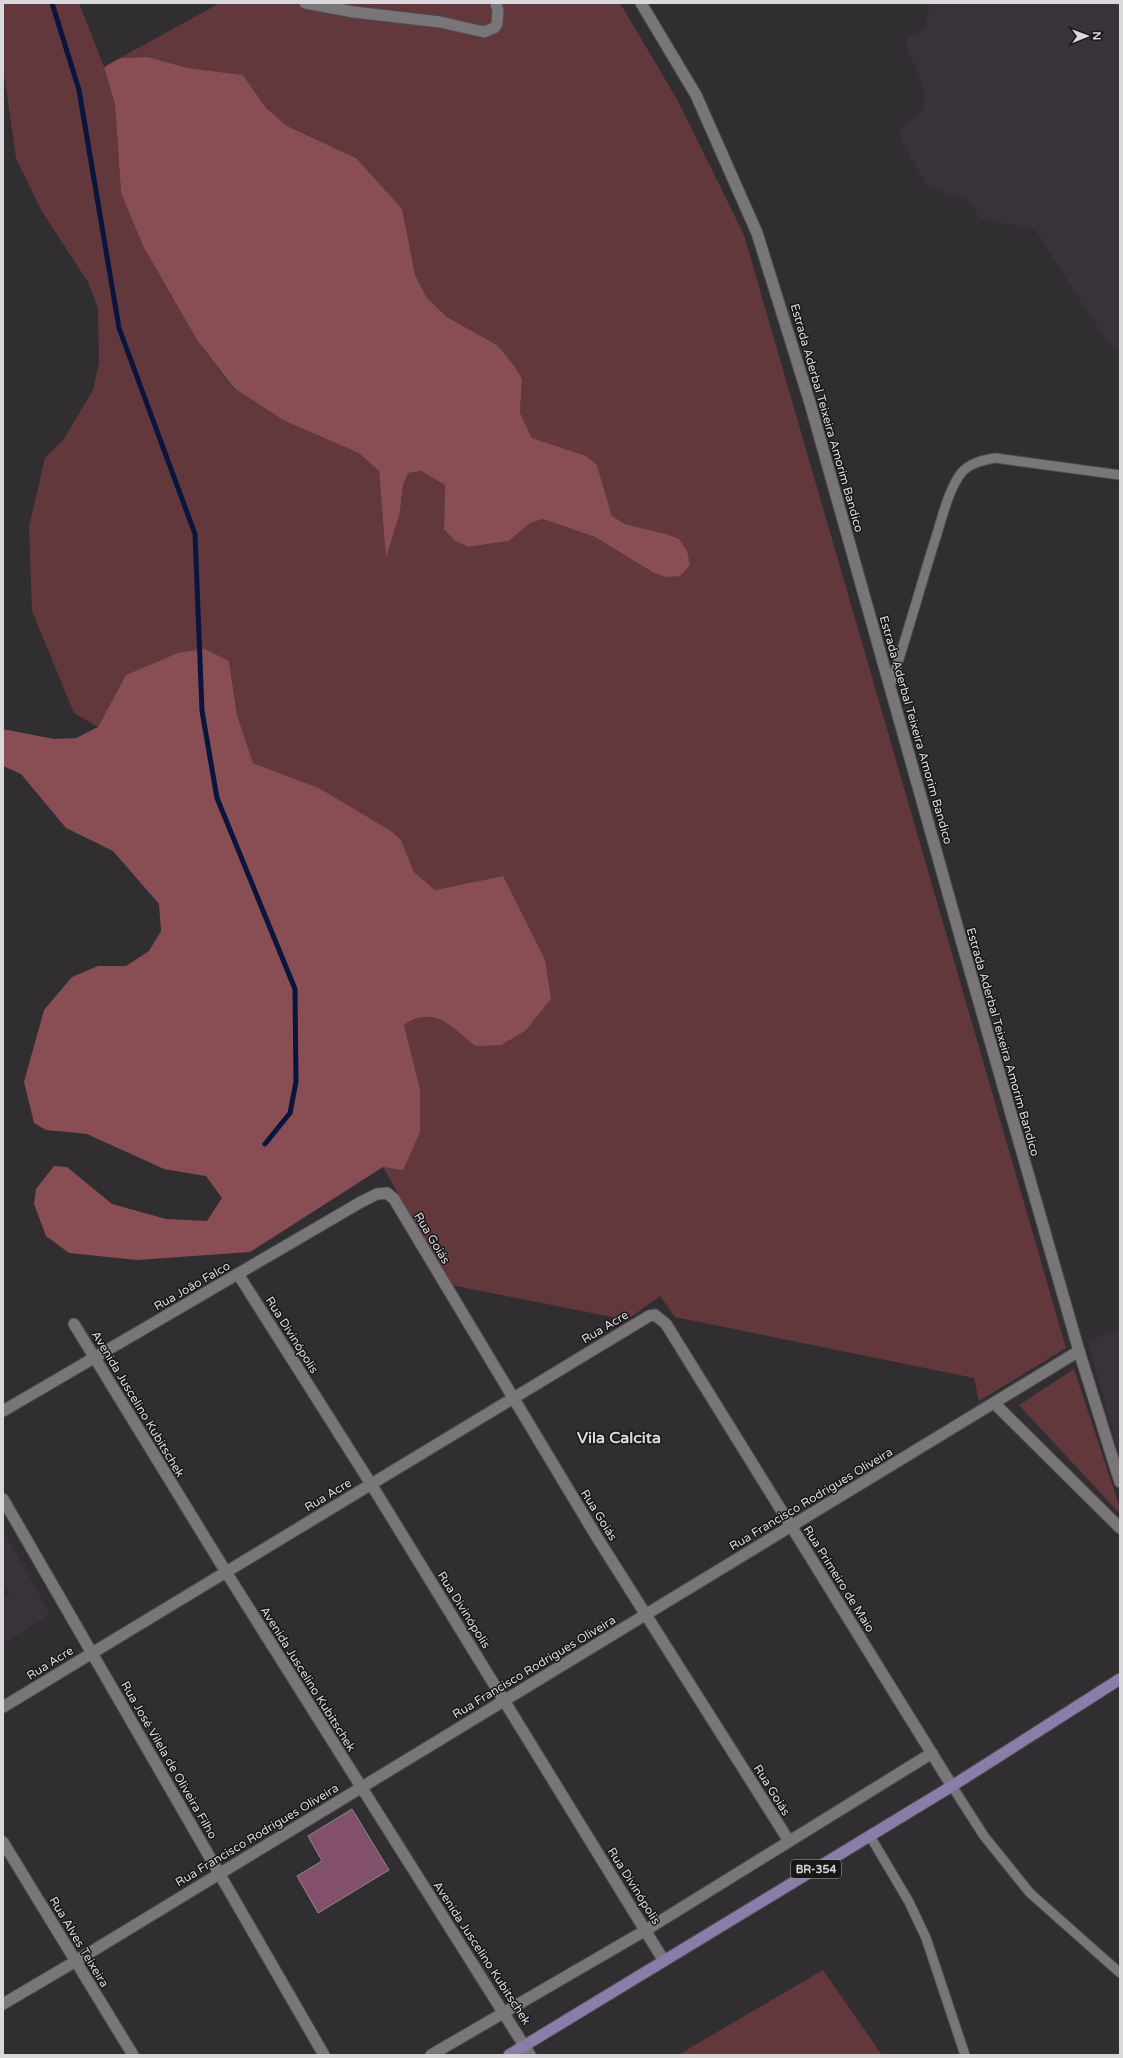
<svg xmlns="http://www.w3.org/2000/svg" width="1123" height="2058" font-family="'Varela Round',sans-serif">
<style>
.built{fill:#39323b}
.green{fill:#63383c}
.forest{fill:#884e54}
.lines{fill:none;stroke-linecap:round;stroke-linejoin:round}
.stream{stroke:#0a153d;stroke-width:5}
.building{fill:#83506b;stroke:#8e888b}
.service-casing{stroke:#4f4c4f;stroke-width:11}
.minor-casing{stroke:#4f4c4f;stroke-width:13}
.secondary-casing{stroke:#4f4c4f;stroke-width:13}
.primary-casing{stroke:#4f4c4f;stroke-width:13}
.service{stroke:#79767a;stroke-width:9}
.minor{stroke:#79767a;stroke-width:11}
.secondary{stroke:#79767a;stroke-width:11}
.primary{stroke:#897da9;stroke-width:11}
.labels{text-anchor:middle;stroke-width:3;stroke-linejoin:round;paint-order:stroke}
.shield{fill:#181718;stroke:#a09ea0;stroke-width:1}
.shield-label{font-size:11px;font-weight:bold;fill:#dad8da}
.street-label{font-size:12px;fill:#dad8da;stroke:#181718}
.district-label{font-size:16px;font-weight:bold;fill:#dad8da;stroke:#181718}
</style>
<rect width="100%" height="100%" fill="#312e31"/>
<!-- built -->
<g class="built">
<polygon points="924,3 1120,3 1120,351 1108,343 1035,230 980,218 968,200 927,187 898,132 924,108 923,85 907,50 906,38 925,28 929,11"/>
<polygon points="1120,1328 1120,1457 1088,1342"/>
<polygon points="3,1530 50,1614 3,1644 3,1599 10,1594 3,1582"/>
</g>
<!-- green -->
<g class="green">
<path d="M3 3H79L104 67 115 104 121 193 143 246 197 340 233 388 360 450 379 471 386 557 400 512 403 485 408 473 421 471 445 485 444 529 455 541 468 547 509 541 530 523 543 519 595 537 654 573 666 534 625 524 612 516 597 465 586 456 532 438 520 413 522 379 497 345 447 317 427 298 415 275 401 209 356 158 287 126 266 108 243 75 188 68 148 57 120 58 220 3H620L678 101 744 235 1066 1348 979 1401 974 1378 675 1317 660 1296 627 1320 451 1285 383 1167 420 1089 404 1025C434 1004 452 1027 475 1046L503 876 435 890 414 872 401 840 319 788 253 763 237 715 229 661 205 649 126 675 98 727 74 713 32 611 29 527 45 458 64 439 93 390 99 363 98 308 88 282 41 210 16 158 3 67Z"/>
<polygon points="1074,1369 1120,1508 1120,1514 1019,1405"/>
<polygon points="823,1970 882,2055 678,2055"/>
</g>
<!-- forest -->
<g class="forest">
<polygon points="148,57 188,68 243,75 266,108 287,126 356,158 402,209 415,275 427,298 447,317 497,345 515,367 522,379 520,413 532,438 586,456 597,465 612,516 625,524 666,534 679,539 687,551 690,565 680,576 667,577 654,573 595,537 543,519 530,523 509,541 468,547 455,541 444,529 445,485 421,471 408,473 403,485 400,512 386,558 379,471 359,453 283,420 234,388 197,340 143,246 121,193 115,104 104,67 120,58"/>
<path d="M205 649 229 661 237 715 253 763 319 788 391 831 401 840 414 872 435 890 503 876 545 960 551 999 525 1031 501 1045 475 1046C452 1027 434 1004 404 1025L420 1089V1132L403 1170 383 1167 250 1252 137 1260 69 1253 46 1236 34 1204 36 1189 54 1166 67 1167 112 1204 166 1219 207 1221 222 1198 206 1176 164 1169 87 1134 46 1130 34 1123 24 1082 44 1010 72 977 98 966H126L149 951 161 931 159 904 113 851 66 828 21 774 3 766V729L54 739 76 738 98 727 126 675 178 653Z"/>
</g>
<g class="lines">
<!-- stream -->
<polyline class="stream" points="52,3 79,90 119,328 195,534 202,711 217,798 295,989 296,1082 290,1113 265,1144"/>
</g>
<!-- building -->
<polygon class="building" points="352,1809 389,1870 318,1913 297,1876 322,1861 308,1836"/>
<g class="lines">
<!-- service casing -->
<g class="service-casing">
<g id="service">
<path d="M890 686C907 637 920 587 936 537 942 518 949 488 962 472 970 463 983 460 995 458L1120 475"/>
<polyline points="952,1786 984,1836 1030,1893 1120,1973"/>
<polyline points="870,1836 909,1902 926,1938 965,2055"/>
</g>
</g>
<!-- minor casing -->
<g class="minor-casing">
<g id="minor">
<polyline points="305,3 354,12 440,22 484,32 494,28 497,24 498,11 496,3"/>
<polyline points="238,1274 371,1484 664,1961"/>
<polyline points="74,1324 226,1572 530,2055"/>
<polyline points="994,1403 1120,1528"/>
<polyline points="3,1411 361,1202 377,1194 387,1193 394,1199 598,1539 789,1841"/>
<polyline points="3,1499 324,2055"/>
<polyline points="3,1707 649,1316 655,1315 666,1324 952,1786"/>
<polyline points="3,1842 133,2055"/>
<polyline points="3,2004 76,1961 1079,1351"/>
<polyline points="431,2055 646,1930 932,1753"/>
</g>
</g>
<!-- secondary casing -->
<g class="secondary-casing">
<polyline id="secondary" points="641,3 696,95 757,233 810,403 962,943 1079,1351 1120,1482"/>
</g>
<!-- primary casing -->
<g class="primary-casing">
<polyline id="primary" points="509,2055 952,1786 1120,1679"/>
</g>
<!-- service -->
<use href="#service" class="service"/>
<!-- minor -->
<use href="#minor" class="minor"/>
<!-- secondary -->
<use href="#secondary" class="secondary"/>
<!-- primary -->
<use href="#primary" class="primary"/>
</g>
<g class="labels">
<!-- shield labels -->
<rect class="shield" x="791" y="1860" width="50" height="18" rx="3"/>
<g class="shield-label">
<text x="816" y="1873">BR-354</text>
</g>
<!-- street labels -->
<g class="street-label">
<text transform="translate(827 418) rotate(74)" y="4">Estrada Aderbal Teixeira Amorim Bandico</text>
<text transform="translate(916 730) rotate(74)" y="4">Estrada Aderbal Teixeira Amorim Bandico</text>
<text transform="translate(1003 1042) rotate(74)" y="4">Estrada Aderbal Teixeira Amorim Bandico</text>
<text transform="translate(432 1238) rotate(59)" y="4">Rua Goiás</text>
<text transform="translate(192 1286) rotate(-30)" y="4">Rua João Falco</text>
<text transform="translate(605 1327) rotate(-31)" y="4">Rua Acre</text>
<text transform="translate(292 1335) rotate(58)" y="4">Rua Divinópolis</text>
<text transform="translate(138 1404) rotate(59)" y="4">Avenida Juscelino Kubitschek</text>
<text transform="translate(328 1495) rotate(-31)" y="4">Rua Acre</text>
<text transform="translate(811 1499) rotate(-31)" y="4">Rua Francisco Rodrigues Oliveira</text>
<text transform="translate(599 1515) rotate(58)" y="4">Rua Goiás</text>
<text transform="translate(839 1579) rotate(58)" y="4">Rua Primeiro de Maio</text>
<text transform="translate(464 1610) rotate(58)" y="4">Rua Divinópolis</text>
<text transform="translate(50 1663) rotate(-32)" y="4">Rua Acre</text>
<text transform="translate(534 1667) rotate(-31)" y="4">Rua Francisco Rodrigues Oliveira</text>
<text transform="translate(308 1679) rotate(58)" y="4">Avenida Juscelino Kubitschek</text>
<text transform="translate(169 1760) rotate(60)" y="4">Rua José Vilela de Oliveira Filho</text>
<text transform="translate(772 1790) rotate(58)" y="4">Rua Goiás</text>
<text transform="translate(257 1835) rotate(-31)" y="4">Rua Francisco Rodrigues Oliveira</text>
<text transform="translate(634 1886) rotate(58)" y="4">Rua Divinópolis</text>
<text transform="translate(79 1942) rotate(59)" y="4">Rua Alves Teixeira</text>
<text transform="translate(482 1953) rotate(57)" y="4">Avenida Juscelino Kubitschek</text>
</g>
<!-- district labels -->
<g class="district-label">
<text x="619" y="1443">Vila Calcita</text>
</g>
</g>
<!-- border -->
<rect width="1123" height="2058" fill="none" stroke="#dad8da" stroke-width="8"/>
<!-- north arrow -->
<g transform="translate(1087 36) rotate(89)" stroke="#181718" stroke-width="3" paint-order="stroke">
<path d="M0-3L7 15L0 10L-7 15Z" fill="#dad8da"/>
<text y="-6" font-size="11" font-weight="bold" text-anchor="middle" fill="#dad8da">N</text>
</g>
</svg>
